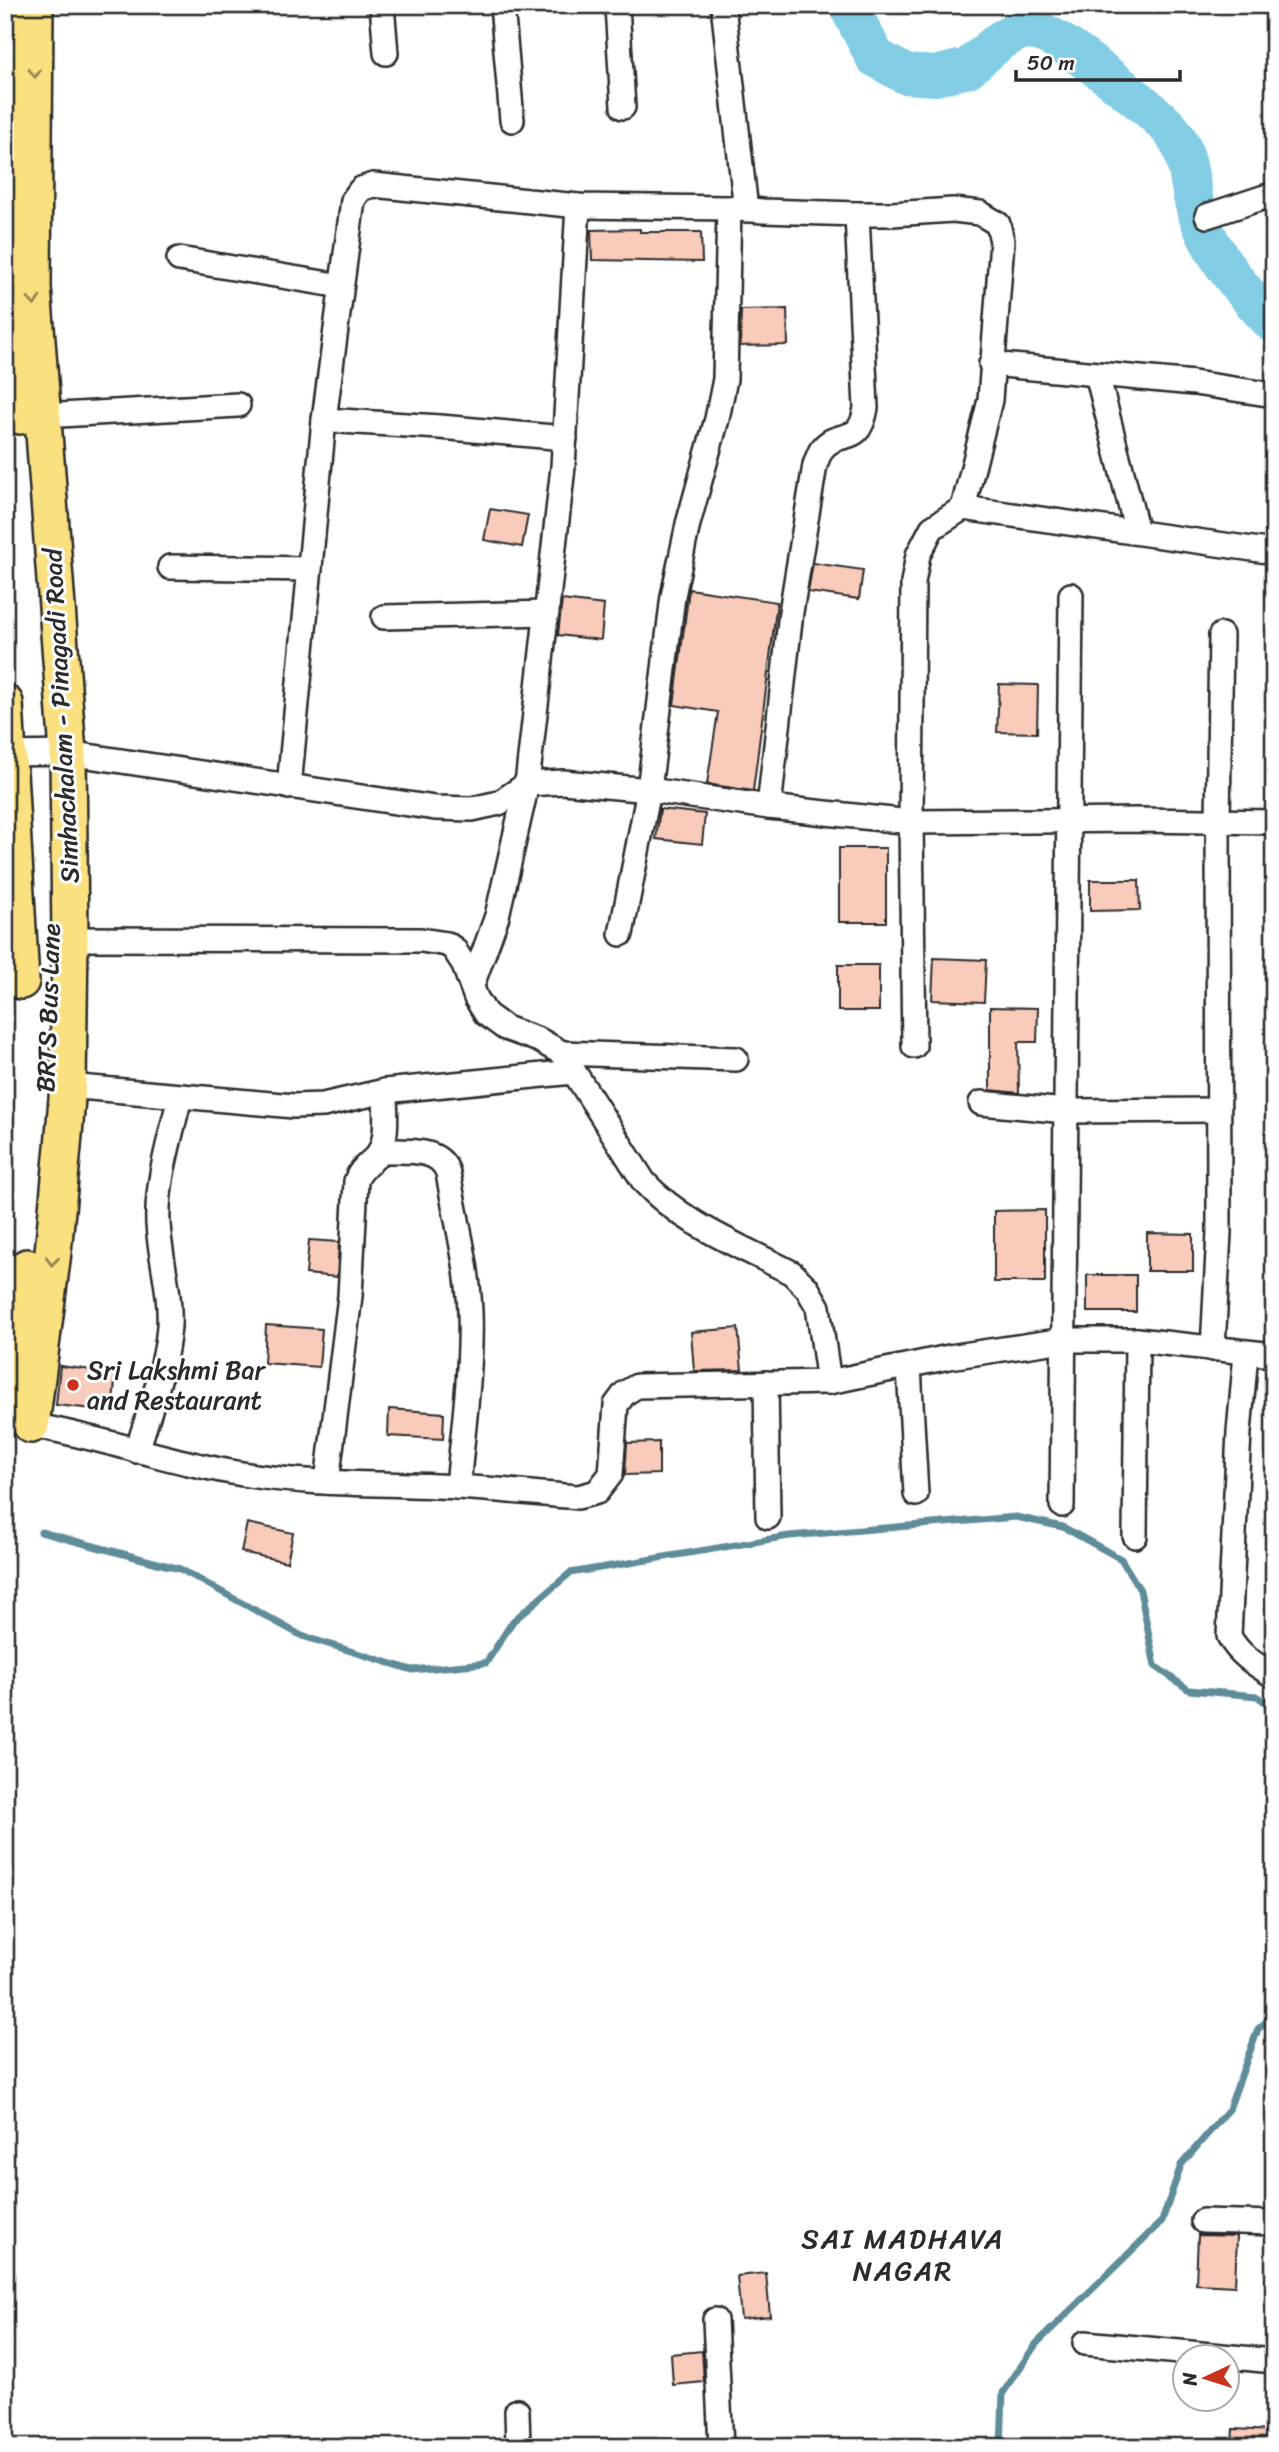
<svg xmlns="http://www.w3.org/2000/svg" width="1279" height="2452" font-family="Sriracha,sans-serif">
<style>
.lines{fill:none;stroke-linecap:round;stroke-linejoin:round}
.stream{stroke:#5f8c99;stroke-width:7}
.river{stroke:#82cde3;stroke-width:40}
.building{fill:#f8cbbb;stroke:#2b2b2b;stroke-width:2}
.minor-casing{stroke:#2b2b2b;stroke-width:28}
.primary-casing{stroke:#2b2b2b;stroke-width:40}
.minor{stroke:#fff;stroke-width:23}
.primary{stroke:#fbe080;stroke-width:35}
.oneway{stroke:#938656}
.poi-dot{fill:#c8321e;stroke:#fff;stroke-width:2.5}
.labels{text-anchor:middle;stroke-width:6;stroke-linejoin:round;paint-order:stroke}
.street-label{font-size:26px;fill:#2b2b2b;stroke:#fff}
.poi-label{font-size:26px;fill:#2b2b2b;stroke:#fff;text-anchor:start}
.neighbourhood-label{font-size:28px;letter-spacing:2px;fill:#2b2b2b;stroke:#fff}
</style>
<rect width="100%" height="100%" fill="#fff"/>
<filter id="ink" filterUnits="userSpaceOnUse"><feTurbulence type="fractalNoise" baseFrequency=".0143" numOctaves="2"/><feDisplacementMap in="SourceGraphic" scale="14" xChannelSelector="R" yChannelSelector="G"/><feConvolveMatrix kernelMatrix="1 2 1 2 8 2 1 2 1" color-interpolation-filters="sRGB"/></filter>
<g filter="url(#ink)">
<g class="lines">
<!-- stream -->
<g class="stream">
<polyline points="41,1532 180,1569 302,1636 412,1670 486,1663 513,1621 570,1573 789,1536 1016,1517 1063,1527 1121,1559 1140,1590 1155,1666 1189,1690 1257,1696 1274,1709"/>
<polyline points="1001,2447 1003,2393 1036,2344 1162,2221 1181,2165 1229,2109 1258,2029 1274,2015"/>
</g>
<!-- river -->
<path class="river" d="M848 5 875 57 905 74 935 76 968 68 1001 40 1022 29C1029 30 1036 31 1043 33 1066 42 1159 113 1174 134 1191 157 1188 189 1198 215 1213 257 1244 293 1274 324"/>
</g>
<!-- building -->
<g class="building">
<polygon points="640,229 640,232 701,232 702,262 592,260 591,230"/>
<polygon points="787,309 788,345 740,346 741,310"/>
<polygon points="490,509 528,515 522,547 484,540"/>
<polygon points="813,563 863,570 859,599 808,592"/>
<polygon points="689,589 777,602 753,791 707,784 718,712 674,705"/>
<polygon points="562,600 604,605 601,640 558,635"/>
<polygon points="999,684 1038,685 1037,733 997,732"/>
<polygon points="660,809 705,814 702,844 656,839"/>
<rect x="839" y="848" width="47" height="74"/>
<polygon points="1090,880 1139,880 1140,910 1090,911"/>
<polygon points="934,958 986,960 984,1002 932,1000"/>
<rect x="838" y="965" width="41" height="46"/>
<polygon points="990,1007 1038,1008 1037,1042 1018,1042 1019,1093 990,1090"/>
<polygon points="1045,1210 1045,1282 994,1282 994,1211"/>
<polygon points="1147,1233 1193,1234 1193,1271 1147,1271"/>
<polygon points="309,1240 339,1242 337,1277 306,1274"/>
<rect x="1087" y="1275" width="49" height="37"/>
<polygon points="266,1325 322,1329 319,1367 264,1363"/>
<polygon points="738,1328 742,1370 694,1371 691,1332"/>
<polygon points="60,1366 116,1373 112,1411 56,1405"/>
<polygon points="389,1409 444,1413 443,1439 388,1436"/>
<polygon points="659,1442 659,1474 625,1475 627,1443"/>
<polygon points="247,1523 293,1533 287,1562 241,1552"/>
<polygon points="1198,2235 1237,2236 1235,2286 1196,2284"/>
<polygon points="766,2273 770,2316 741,2319 737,2276"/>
<polygon points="702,2351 704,2382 673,2385 671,2354"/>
<polygon points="1233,2429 1274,2431 1274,2447 1232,2447"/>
</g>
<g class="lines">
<!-- minor casing -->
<g class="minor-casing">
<g id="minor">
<polyline points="382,5 386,53"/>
<polyline points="502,5 512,120"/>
<polyline points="617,5 623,107"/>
<polyline points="723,5 746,210"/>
<polyline points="1207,216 1274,194"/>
<polyline points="179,259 341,286"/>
<polyline points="991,364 1194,383 1274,395"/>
<polyline points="1097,374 1137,532"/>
<polyline points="42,416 238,405"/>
<polyline points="324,420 440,427 565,438"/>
<polyline points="170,567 310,569"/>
<polyline points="384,617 547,613"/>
<polyline points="9,754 68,753 435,808 472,809 499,803 527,784 563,782 649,790 769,807 911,822 1137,820 1274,822"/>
<polyline points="289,787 324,420 353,200 361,189 373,185 578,206 729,208 763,211 857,214 892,214 953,210 980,213 998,224 1002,241 990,400 963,508 1274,552"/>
<path d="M769 807 791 612 815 465C817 460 819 453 822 449 840 427 859 449 866 408L857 214"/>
<polyline points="621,934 649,790 673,596 688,524 717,419 725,379 729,208"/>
<path d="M70 939 421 940 447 944 454 949 463 963 476 998 486 1014 505 1028 539 1040 562 1053 644 1182C682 1224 743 1247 792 1273L807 1288 818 1307 829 1382"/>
<polyline points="472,985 497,916 527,784 563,467 578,206"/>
<polyline points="914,1046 911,822 913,583 918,555 932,528 963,508"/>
<polyline points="562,1053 736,1059"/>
<polyline points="68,1086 294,1106 323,1105 385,1091 573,1072"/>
<polyline points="981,1103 1066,1111 1218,1110"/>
<path d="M380 1151C404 1152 440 1146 448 1173 456 1219 468 1265 470 1311 472 1369 463 1429 458 1487"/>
<polyline points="1213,1349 1219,1232 1218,820 1221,635"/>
<path d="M1246 1353 1239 1432 1229 1636C1239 1655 1256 1665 1274 1676"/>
<polyline points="909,1367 916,1494"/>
<polyline points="766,1383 768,1517"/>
<path d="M31 1425C104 1438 175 1464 249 1475 317 1485 387 1483 456 1487 496 1489 537 1494 578 1497L597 1492 611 1474 616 1405 625 1393 637 1386 829 1382 949 1357 1064 1340H1137L1274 1355"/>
<path d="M137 1451C149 1411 166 1368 169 1326 171 1291 160 1258 158 1224 156 1181 171 1137 180 1096"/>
<path d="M327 1482 350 1296 356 1181C360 1168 370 1164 378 1154 389 1139 385 1109 385 1091"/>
<polyline points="1062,1505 1071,595"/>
<polyline points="1135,1536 1137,1340"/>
<polyline points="1203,2221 1274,2223"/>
<polyline points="715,2320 721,2447"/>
<polyline points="1085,2343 1274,2361"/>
<polyline points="517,2411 518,2447"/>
</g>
</g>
<!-- primary casing -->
<g class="primary-casing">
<g id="primary">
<polyline points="5,11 9,324 20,416"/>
<polyline points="5,703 21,981"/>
<polyline points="5,1416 27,1267"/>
<polyline points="31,1425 53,1252 63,1147 68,1086 70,939 68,753 33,287 35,5"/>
</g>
</g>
<!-- minor -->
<use href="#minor" class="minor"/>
<!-- primary -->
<use href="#primary" class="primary"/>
</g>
<!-- one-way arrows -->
<defs><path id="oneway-chevron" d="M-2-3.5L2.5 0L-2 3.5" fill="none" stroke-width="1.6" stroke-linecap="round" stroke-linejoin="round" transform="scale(1.75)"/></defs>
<g class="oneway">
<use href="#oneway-chevron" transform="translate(35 73) rotate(90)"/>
<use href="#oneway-chevron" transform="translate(34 301) rotate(86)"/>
<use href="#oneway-chevron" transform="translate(52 1261) rotate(97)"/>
</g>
</g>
<!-- markers -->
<circle class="poi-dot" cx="73" cy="1385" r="7"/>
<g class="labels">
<!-- street labels -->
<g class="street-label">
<text transform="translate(61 716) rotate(-93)" y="9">Simhachalam - Pinagadi Road</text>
<text transform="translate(48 1008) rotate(-88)" y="9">BRTS Bus Lane</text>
</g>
<!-- poi labels -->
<g class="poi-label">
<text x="87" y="1379">Sri Lakshmi Bar<tspan x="87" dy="30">and Restaurant</tspan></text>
</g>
<!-- neighbourhood labels -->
<g class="neighbourhood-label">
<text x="903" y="2248">SAI MADHAVA<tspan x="903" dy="32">NAGAR</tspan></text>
</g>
</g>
<!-- margin -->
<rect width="1279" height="2452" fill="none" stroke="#fff" stroke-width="28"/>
<rect x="14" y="14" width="1251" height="2424" fill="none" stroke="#2b2b2b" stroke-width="2.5" filter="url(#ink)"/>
<!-- north arrow -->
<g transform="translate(1206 2378) rotate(266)"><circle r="33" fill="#ffffff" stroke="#aaaaaa" stroke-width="2"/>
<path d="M0-5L12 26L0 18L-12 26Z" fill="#c8321e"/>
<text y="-10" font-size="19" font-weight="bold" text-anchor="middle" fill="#2b2b2b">N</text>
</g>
<!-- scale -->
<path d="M1016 70v10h164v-10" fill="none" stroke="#2b2b2b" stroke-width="3.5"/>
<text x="1027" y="70" font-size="21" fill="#2b2b2b" stroke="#ffffff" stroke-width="5" paint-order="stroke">50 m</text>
</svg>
